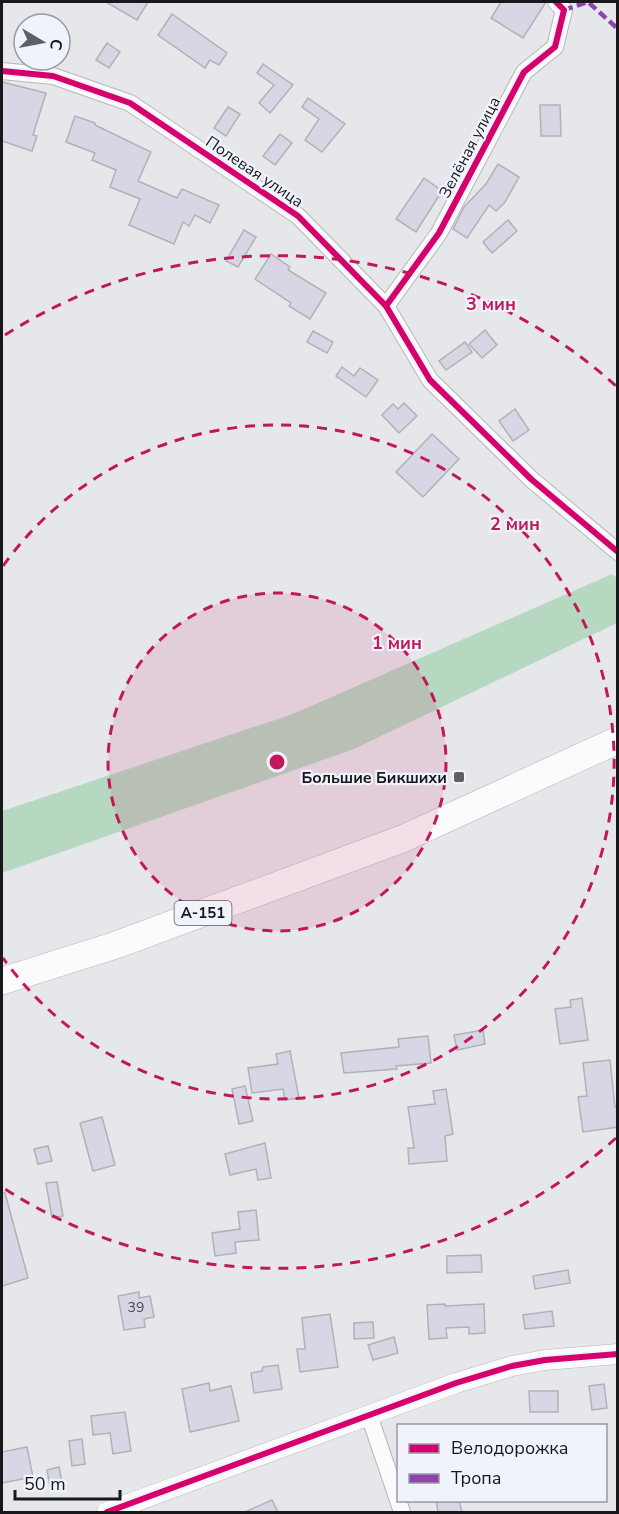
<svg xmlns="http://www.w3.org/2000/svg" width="619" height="1514" font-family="'Nunito Sans',sans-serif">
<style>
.green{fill:#b6d8c0}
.building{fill:#d8d5e4;stroke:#b2b2b5;stroke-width:1.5}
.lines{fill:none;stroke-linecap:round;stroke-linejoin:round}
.minor-casing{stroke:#b6b7ba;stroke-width:18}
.tertiary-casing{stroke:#b6b7ba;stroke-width:21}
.trunk-casing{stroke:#b6b7ba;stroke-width:28}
.minor{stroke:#fbfbfc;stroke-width:16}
.tertiary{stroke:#fbfbfc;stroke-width:20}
.trunk{stroke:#fbfbfc;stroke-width:27}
.quiet{stroke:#8e44ad;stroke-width:4.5;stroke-dasharray:9 4.5;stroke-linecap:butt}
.cycleway-casing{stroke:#f0f3fc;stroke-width:10}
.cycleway{stroke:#d6006c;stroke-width:6}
.ring{fill:none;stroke:#c2185b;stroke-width:3;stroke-dasharray:10 8}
.poi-dot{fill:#5f6064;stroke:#f0f3fc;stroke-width:2}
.labels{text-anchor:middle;stroke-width:4.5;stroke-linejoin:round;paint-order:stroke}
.number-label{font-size:14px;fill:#47474d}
.shield{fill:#f0f3fc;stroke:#585a5e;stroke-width:1.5}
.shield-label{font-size:15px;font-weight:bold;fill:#17181b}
.street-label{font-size:16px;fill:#17181b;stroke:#f0f3fc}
.poi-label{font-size:16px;font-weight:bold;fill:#17181b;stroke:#f0f3fc;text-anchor:end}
.centre{fill:#c2185b;stroke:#f0f3fc;stroke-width:3}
.ring-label{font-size:18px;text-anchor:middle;font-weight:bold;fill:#c2185b;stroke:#f0f3fc;stroke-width:4.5;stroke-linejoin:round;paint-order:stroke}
</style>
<rect width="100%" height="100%" fill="#e6e7eb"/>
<!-- green -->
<polygon class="green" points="612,574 617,578 617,623 354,749 2,873 2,811 293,714"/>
<!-- building -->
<g class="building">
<polygon points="106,2 148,2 137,20"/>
<polygon points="501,2 546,2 523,38 491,18"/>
<polygon points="172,14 227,53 219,65 210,60 205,68 158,35"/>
<polygon points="107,43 120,52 109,68 96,60"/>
<polygon points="263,64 293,85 270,113 259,103 274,85 257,73"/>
<polygon points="2,82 46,93 33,135 37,136 32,151 2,141"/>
<polygon points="308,98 345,124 322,152 305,140 319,119 302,107"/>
<polygon points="540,105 560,105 561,136 541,136"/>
<polygon points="228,107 240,114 226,136 214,128"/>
<polygon points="75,116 95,123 95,125 151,152 138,181 177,198 182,189 219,205 210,223 195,215 189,226 183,222 174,244 129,225 140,199 110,187 116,170 92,160 95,153 66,142"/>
<polygon points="280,134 292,143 275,165 263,156"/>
<polygon points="498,164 519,177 505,202 496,211 489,205 467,238 453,229 464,207 486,184"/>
<polygon points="424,178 442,191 416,232 396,219"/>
<polygon points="508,220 517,231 492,253 483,242"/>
<polygon points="244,230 256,237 238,267 226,261"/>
<polygon points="271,254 290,267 288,270 326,293 310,319 289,306 291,303 255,279"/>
<polygon points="485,330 497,345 482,358 469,344"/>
<polygon points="313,331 333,342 327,353 307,342"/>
<polygon points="465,342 472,352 446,370 439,361"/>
<polygon points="342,367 354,376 360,368 378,380 366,397 336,376"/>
<polygon points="404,403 417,416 399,433 382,415 393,404 398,409"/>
<polygon points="515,409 529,430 513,441 499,421"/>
<polygon points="432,434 459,459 423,497 396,472"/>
<polygon points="582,998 588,1040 560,1044 555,1009 571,1007 570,1000"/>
<polygon points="483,1030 485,1044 457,1050 454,1035"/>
<polygon points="428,1036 431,1063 396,1066 397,1069 344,1073 341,1053 399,1047 398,1039"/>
<polygon points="290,1051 299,1098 285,1100 283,1089 252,1093 248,1068 278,1064 276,1054"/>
<polygon points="610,1060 615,1107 618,1106 618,1127 583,1132 578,1097 587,1096 583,1063"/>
<polygon points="245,1086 253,1121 239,1124 232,1089"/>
<polygon points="446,1089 453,1134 445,1136 447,1161 409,1164 408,1148 414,1148 408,1107 435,1104 433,1091"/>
<polygon points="102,1117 115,1165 93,1171 80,1123"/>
<polygon points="265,1143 271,1178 258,1180 256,1169 230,1175 225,1154"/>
<polygon points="48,1146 52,1161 38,1164 34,1149"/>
<polygon points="57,1182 63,1216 52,1218 46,1183"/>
<polygon points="2,1193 5,1193 28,1278 2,1286"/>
<polygon points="256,1210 259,1240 235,1242 236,1253 215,1256 212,1233 240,1229 238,1212"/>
<polygon points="481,1255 482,1272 447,1273 447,1256"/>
<polygon points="568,1270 570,1283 535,1289 533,1276"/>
<polygon points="139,1292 139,1298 150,1296 154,1317 144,1319 145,1327 124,1330 118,1296"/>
<polygon points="445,1304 445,1306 484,1304 485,1333 469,1334 469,1327 446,1328 447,1338 429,1339 427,1305"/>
<polygon points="552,1311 554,1326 525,1329 523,1315"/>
<polygon points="330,1314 338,1367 300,1372 297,1349 305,1349 302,1318"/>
<polygon points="373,1322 374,1338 354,1339 354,1323"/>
<polygon points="394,1337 398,1353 373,1360 368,1345"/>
<polygon points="278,1365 282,1389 254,1393 251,1373 262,1371 263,1367"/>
<polygon points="209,1383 210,1391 231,1386 239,1421 190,1432 182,1389"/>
<polygon points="604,1384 607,1408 592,1410 589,1386"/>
<polygon points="529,1391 558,1391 558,1412 530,1412"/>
<polygon points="125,1412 131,1451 113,1454 110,1433 93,1435 91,1416"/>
<polygon points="82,1439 85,1464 72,1466 69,1441"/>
<polygon points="27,1447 33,1477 2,1483 2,1452"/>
<polygon points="59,1467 62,1483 50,1486 47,1470"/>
<polygon points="272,1500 278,1512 245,1512"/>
<polygon points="436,1500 459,1500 462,1512 438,1512"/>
</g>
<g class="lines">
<!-- minor casing -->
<g class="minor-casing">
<g id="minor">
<polyline points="2,71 53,76 130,103 298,216 386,306 430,380 531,479 618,552"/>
<polyline points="386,306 439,233 524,72 555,47 564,10 556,2"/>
<polyline points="369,1415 402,1512"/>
</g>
</g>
<!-- tertiary casing -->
<g class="tertiary-casing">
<polyline id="tertiary" points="107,1512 456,1383 512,1366 545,1360 618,1354"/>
</g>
<!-- trunk casing -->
<g class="trunk-casing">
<polyline id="trunk" points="2,981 116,945 402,839 618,740"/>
</g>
<!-- minor -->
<use href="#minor" class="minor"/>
<!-- tertiary -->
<use href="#tertiary" class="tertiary"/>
<!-- trunk -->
<use href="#trunk" class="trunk"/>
<!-- quiet -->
<polyline class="quiet" points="564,10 588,2 618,29"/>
<!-- cycleway casing -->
<g class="cycleway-casing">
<g id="cycleway">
<polyline points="2,71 53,76 130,103 298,216 386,306 430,380 531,479 618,552"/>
<polyline points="386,306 439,233 524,72 555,47 564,10 556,2"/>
<polyline points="107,1512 456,1383 512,1366 545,1360 618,1354"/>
</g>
</g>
<!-- cycleway -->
<use href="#cycleway" class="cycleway"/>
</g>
<!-- distance rings -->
<circle cx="277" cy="762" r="169" fill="#c2185b" fill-opacity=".12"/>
<g class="ring">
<circle cx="277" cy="762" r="169"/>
<path d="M3 566A337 337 0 1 1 3 958"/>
<path d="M616 1138A506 506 0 0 1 5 1189M5 335A506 506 0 0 1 616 386"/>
</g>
<!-- markers -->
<rect class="poi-dot" x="453" y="771" width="12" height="12" rx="3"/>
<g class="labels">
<!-- number labels -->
<g class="number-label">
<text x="136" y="1312">39</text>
</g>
<!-- shield labels -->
<rect class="shield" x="174.5" y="901" width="57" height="24" rx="4.5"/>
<g class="shield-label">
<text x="203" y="918">А-151</text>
</g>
<!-- street labels -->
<g class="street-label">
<text transform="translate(469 147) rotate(-62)" y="6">Зелёная улица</text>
<text transform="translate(255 171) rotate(34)" y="6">Полевая улица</text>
</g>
<!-- poi labels -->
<g class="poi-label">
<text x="447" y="783">Большие Бикшихи</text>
</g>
</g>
<circle cx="277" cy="762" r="9" class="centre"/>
<g class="ring-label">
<text x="491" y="310">3 мин</text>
<text x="515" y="530">2 мин</text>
<text x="397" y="649">1 мин</text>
</g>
<!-- border -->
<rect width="619" height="1514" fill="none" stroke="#17181b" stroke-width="6"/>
<!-- legend -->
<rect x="397" y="1424" width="210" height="78" fill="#f0f3fc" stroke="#999ba2" stroke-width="1.5"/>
<rect x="409" y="1444" width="30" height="9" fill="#d6006c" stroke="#999ba2" stroke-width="1.5"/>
<text x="451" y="1454" font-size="18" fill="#17181b">Велодорожка</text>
<rect x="409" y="1474" width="30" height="9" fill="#8e44ad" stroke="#999ba2" stroke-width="1.5"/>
<text x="451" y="1484" font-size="18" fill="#17181b">Тропа</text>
<!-- north arrow -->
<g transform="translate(42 42) rotate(100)"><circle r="28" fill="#f0f3fc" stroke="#999ba2" stroke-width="1.5"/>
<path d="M0-4.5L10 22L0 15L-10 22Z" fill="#5f6064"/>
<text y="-9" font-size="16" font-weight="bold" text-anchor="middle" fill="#17181b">С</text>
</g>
<!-- scale -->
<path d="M15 1490v9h105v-9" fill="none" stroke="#17181b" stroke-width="3"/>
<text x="24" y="1490" font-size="18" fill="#17181b" stroke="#f0f3fc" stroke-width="4.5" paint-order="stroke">50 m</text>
</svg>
